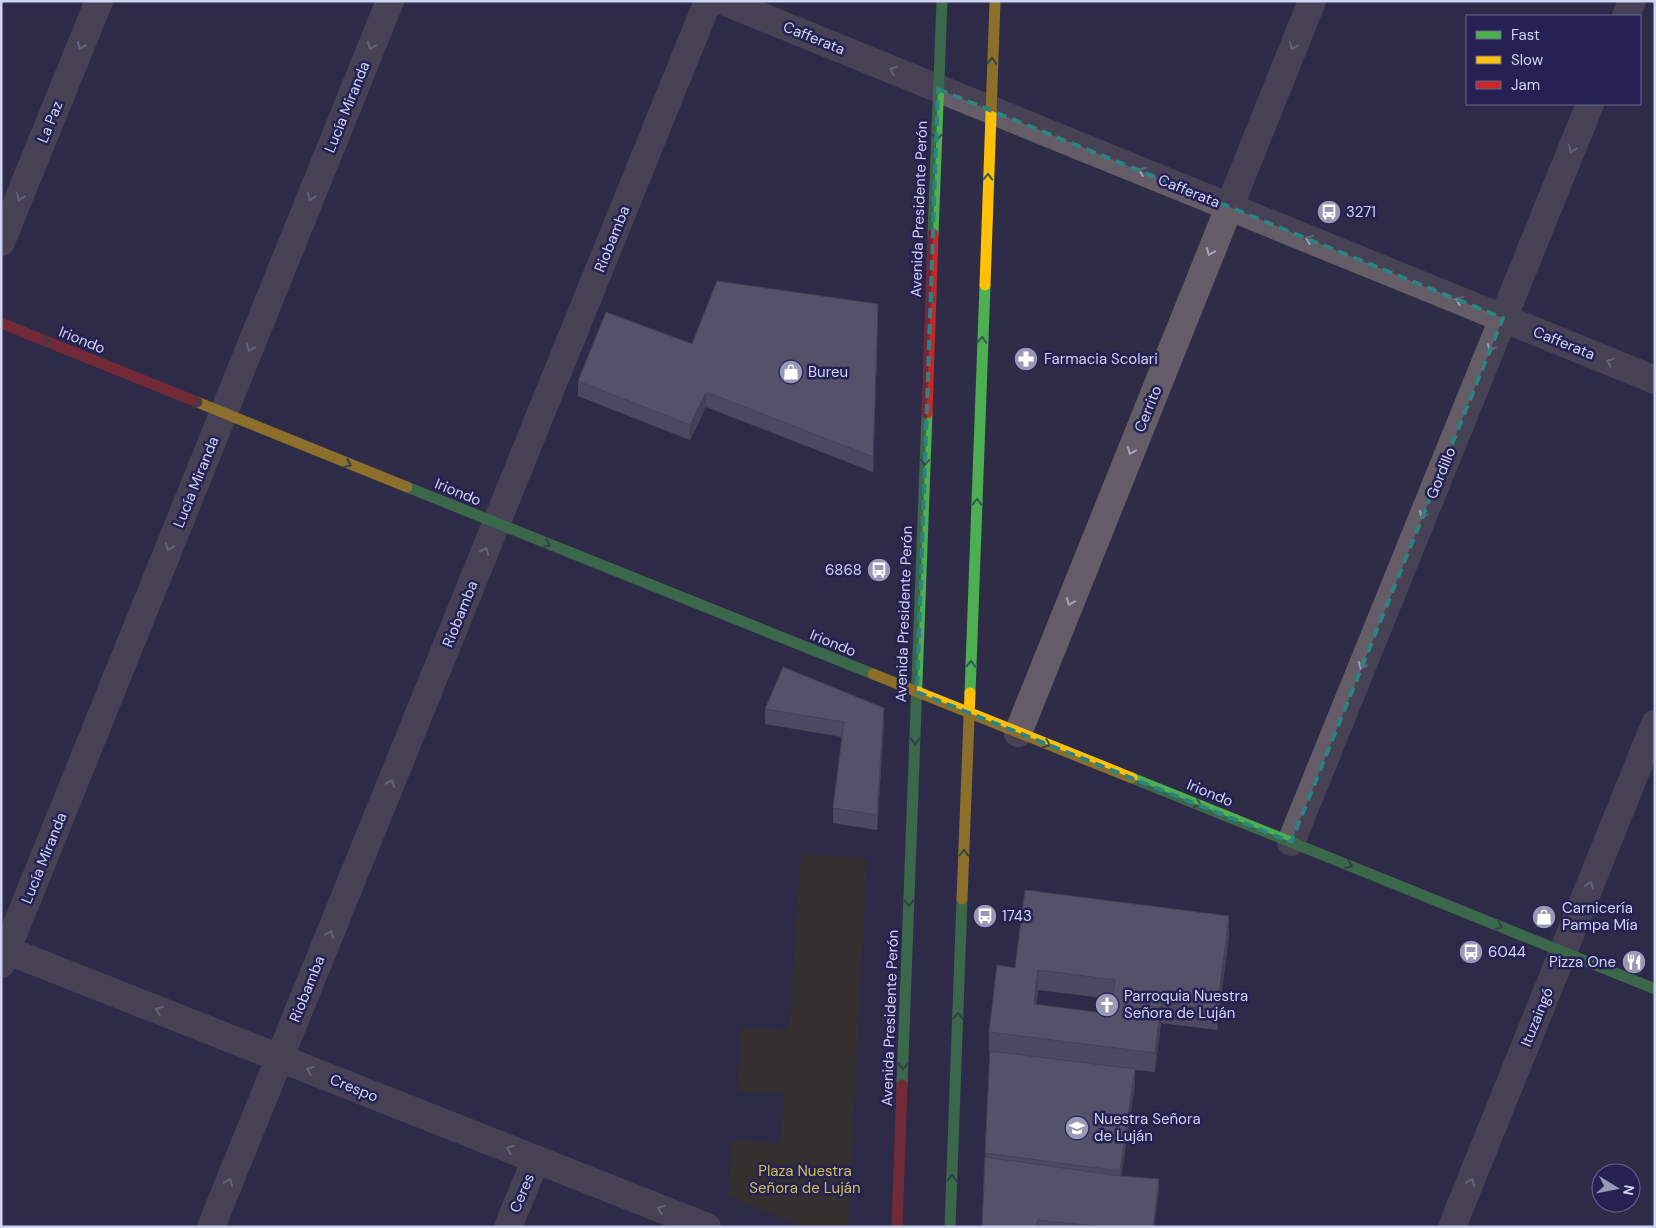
<svg xmlns="http://www.w3.org/2000/svg" width="1656" height="1228" font-family="'DM Sans',sans-serif">
<style>
.green{fill:#3c3614}
.lines{fill:none;stroke-linecap:round;stroke-linejoin:round}
.street{stroke:#645c66;stroke-width:28}
.fast{stroke:#4caf50;stroke-width:11}
.slow{stroke:#ffc107;stroke-width:11}
.jam{stroke:#c62828;stroke-width:11}
.wall{fill:#726c83;fill-rule:evenodd}
.shaded-wall{fill:#5d586a}
.building{fill:#857e98;stroke:#5d586a;fill-rule:evenodd}
.oneway{stroke:#a5a3ba}
.oneway2{stroke:#355a51}
.marked{fill:none;stroke:#2c8482;stroke-width:4;stroke-dasharray:10 6;stroke-linejoin:round}
.labels{text-anchor:middle;stroke-width:5;stroke-linejoin:round;paint-order:stroke}
.street-label{font-size:15px;fill:#d1d3f2;stroke:#252152}
.poi-label{font-size:15px;fill:#d1d3f2;stroke:#252152;text-anchor:start}
.park-label{font-size:15px;fill:#cec154;stroke:#252152}
</style>
<rect width="100%" height="100%" fill="#2e2c47"/>
<!-- green -->
<polygon class="green" points="801,854 867,858 848,1227 804,1227 728,1196 732,1140 781,1143 784,1094 737,1091 741,1027 789,1030"/>
<g class="lines">
<!-- street -->
<g class="street">
<polyline points="723,1 1655,380"/>
<polyline points="1626,16 1632,1"/>
<polyline points="1,242 99,1"/>
<polyline points="1018,733 1312,1"/>
<polyline points="1291,842 1590,104"/>
<polyline points="1,948 707,1227"/>
<polyline points="1,964 390,1"/>
<polyline points="211,1227 708,1"/>
<polyline points="508,1227 536,1159"/>
<polyline points="1452,1227 1655,724"/>
</g>
<!-- fast -->
<g class="fast">
<polyline points="933,234 942,1"/>
<polyline points="407,487 873,674"/>
<polyline points="970,693 985,285"/>
<polyline points="1132,778 1655,989"/>
<polyline points="902,1085 927,413"/>
<polyline points="950,1227 962,899"/>
</g>
<!-- slow -->
<g class="slow">
<polyline points="985,285 995,1"/>
<polyline points="197,402 407,487"/>
<polyline points="873,674 1132,778"/>
<polyline points="962,899 970,693"/>
</g>
<!-- jam -->
<g class="jam">
<polyline points="1,323 197,402"/>
<polyline points="927,413 933,234"/>
<polyline points="897,1227 902,1085"/>
</g>
</g>
<!-- wall -->
<g class="wall">
<polygon points="878,319 873,472 706,407 690,440 578,396 578,381 692,344"/>
<polygon points="765,709 884,723 877,830 833,823 833,808 842,737 765,724"/>
<path d="M1229 935 1217 1030 1161 1023 1155 1072 1135 1070V1084L1121 1176 1159 1189 1154 1227H982L990 1051H989V1032L1015 968ZM1038 990 1112 999 1110 1014 1036 1005Z"/>
</g>
<!-- shaded-wall -->
<g class="shaded-wall">
<polygon points="878,304 878,319 873,472 873,457"/>
<polygon points="706,392 706,407 690,440 690,425"/>
<polygon points="884,708 884,723 877,830 877,815"/>
<polygon points="1229,916 1229,935 1217,1030 1217,1010"/>
<polygon points="1038,970 1038,990 1034,1024 1034,1004"/>
<polygon points="1161,1003 1161,1023 1155,1072 1155,1053"/>
<polygon points="1135,1069 1135,1084 1120,1186 1120,1171"/>
<polygon points="1159,1179 1159,1189 1154,1227 1153,1227"/>
</g>
<!-- building -->
<g class="building">
<polygon points="717,281 878,304 873,457 706,392 690,425 578,381 606,312 692,344"/>
<polygon points="783,667 884,708 877,815 833,808 844,722 765,709"/>
<path d="M1025 890 1229 916 1217 1010 1161 1003 1155 1053 989 1032 997 965 1015 968ZM1038 970 1115 980 1110 1014 1034 1004Z"/>
<polygon points="990,1051 1135,1069 1120,1171 985,1153"/>
<polygon points="985,1157 1120,1176 1159,1179 1153,1227 1104,1227 1038,1220 1036,1227 982,1227"/>
</g>
<!-- one-way arrows -->
<defs><path id="oneway-chevron" d="M-2-3.5L2.5 0L-2 3.5" fill="none" stroke-width="1.6" stroke-linecap="round" stroke-linejoin="round" transform="scale(1.25)"/></defs>
<g class="oneway">
<use href="#oneway-chevron" transform="translate(81 46) rotate(112)"/>
<use href="#oneway-chevron" transform="translate(371 46) rotate(112)"/>
<use href="#oneway-chevron" transform="translate(1293 46) rotate(112)"/>
<use href="#oneway-chevron" transform="translate(893 70) rotate(-158)"/>
<use href="#oneway-chevron" transform="translate(1572 149) rotate(112)"/>
<use href="#oneway-chevron" transform="translate(1142 171) rotate(-158)"/>
<use href="#oneway-chevron" transform="translate(20 197) rotate(112)"/>
<use href="#oneway-chevron" transform="translate(311 197) rotate(112)"/>
<use href="#oneway-chevron" transform="translate(1309 239) rotate(-158)"/>
<use href="#oneway-chevron" transform="translate(1210 252) rotate(112)"/>
<use href="#oneway-chevron" transform="translate(1459 300) rotate(-158)"/>
<use href="#oneway-chevron" transform="translate(250 348) rotate(112)"/>
<use href="#oneway-chevron" transform="translate(1491 348) rotate(112)"/>
<use href="#oneway-chevron" transform="translate(1610 362) rotate(-158)"/>
<use href="#oneway-chevron" transform="translate(1131 451) rotate(112)"/>
<use href="#oneway-chevron" transform="translate(1423 515) rotate(112)"/>
<use href="#oneway-chevron" transform="translate(169 547) rotate(112)"/>
<use href="#oneway-chevron" transform="translate(485 551) rotate(-68)"/>
<use href="#oneway-chevron" transform="translate(1070 602) rotate(112)"/>
<use href="#oneway-chevron" transform="translate(1362 666) rotate(112)"/>
<use href="#oneway-chevron" transform="translate(391 783) rotate(-68)"/>
<use href="#oneway-chevron" transform="translate(1590 885) rotate(-68)"/>
<use href="#oneway-chevron" transform="translate(330 934) rotate(-68)"/>
<use href="#oneway-chevron" transform="translate(159 1010) rotate(-158)"/>
<use href="#oneway-chevron" transform="translate(310 1070) rotate(-158)"/>
<use href="#oneway-chevron" transform="translate(510 1149) rotate(-158)"/>
<use href="#oneway-chevron" transform="translate(229 1182) rotate(-68)"/>
<use href="#oneway-chevron" transform="translate(1471 1182) rotate(-68)"/>
<use href="#oneway-chevron" transform="translate(661 1209) rotate(-158)"/>
</g>
<g class="oneway2">
<use href="#oneway-chevron" transform="translate(992 61) rotate(-88)"/>
<use href="#oneway-chevron" transform="translate(937 137) rotate(92)"/>
<use href="#oneway-chevron" transform="translate(988 177) rotate(-88)"/>
<use href="#oneway-chevron" transform="translate(931 300) rotate(92)"/>
<use href="#oneway-chevron" transform="translate(982 340) rotate(-88)"/>
<use href="#oneway-chevron" transform="translate(46 341) rotate(22)"/>
<use href="#oneway-chevron" transform="translate(197 403) rotate(22)"/>
<use href="#oneway-chevron" transform="translate(925 462) rotate(92)"/>
<use href="#oneway-chevron" transform="translate(348 464) rotate(22)"/>
<use href="#oneway-chevron" transform="translate(977 502) rotate(-88)"/>
<use href="#oneway-chevron" transform="translate(547 544) rotate(22)"/>
<use href="#oneway-chevron" transform="translate(971 664) rotate(-88)"/>
<use href="#oneway-chevron" transform="translate(915 741) rotate(92)"/>
<use href="#oneway-chevron" transform="translate(1047 744) rotate(22)"/>
<use href="#oneway-chevron" transform="translate(1198 804) rotate(22)"/>
<use href="#oneway-chevron" transform="translate(964 853) rotate(-88)"/>
<use href="#oneway-chevron" transform="translate(1349 865) rotate(22)"/>
<use href="#oneway-chevron" transform="translate(909 903) rotate(92)"/>
<use href="#oneway-chevron" transform="translate(1499 926) rotate(22)"/>
<use href="#oneway-chevron" transform="translate(958 1016) rotate(-88)"/>
<use href="#oneway-chevron" transform="translate(903 1066) rotate(92)"/>
<use href="#oneway-chevron" transform="translate(952 1178) rotate(-88)"/>
</g>
<!-- marked area -->
<path d="M0 0H1656V1228H0ZM938 89 1503 318 1291 842 917 692Z" fill="#2e2c47" fill-opacity=".55" fill-rule="evenodd"/>
<path class="marked" d="M938 89 1503 318 1291 842 917 692Z"/>
<!-- icons -->
<defs>
<g id="bus-disc" transform="scale(1.25)"><circle r="9.5" fill="#9899b6" stroke="#252152"/><path d="M-5-6H5V4H4V6H2V4H-2V6H-4V4H-5ZM-3.5-4V0h7V-4ZM-3.5 1.2v1.5H-2V1.2ZM2 1.2v1.5H3.5V1.2Z" fill="#fff"/></g>
<g id="pharmacy-disc" transform="scale(1.25)"><circle r="9.5" fill="#9899b6" stroke="#252152"/><path d="M-2-6h4v4h4v4h-4v4h-4v-4h-4v-4h4Z" fill="#fff"/></g>
<g id="shop-disc" transform="scale(1.25)"><circle r="9.5" fill="#9899b6" stroke="#252152"/><path d="M-5-2.5h2.3a2.7 3.5 0 0 1 5.4 0H5L5.5 6h-11ZM-1.5-2.5h3a1.5 2.3 0 0 0-3 0Z" fill="#fff"/></g>
<g id="restaurant-disc" transform="scale(1.25)"><circle r="9.5" fill="#9899b6" stroke="#252152"/><path d="M-5-6h1v4h1v-4h1v4h1v-4h1v5L-1.5 .5V6h-2V.5L-5-1ZM5-6V6H3V1.5H1.5Q1.5-4 5-6Z" fill="#fff"/></g>
<g id="church-disc" transform="scale(1.25)"><circle r="9.5" fill="#9899b6" stroke="#252152"/><path d="M-1.2-6h2.4v3.5h3.3v2.4h-3.3V6h-2.4V-.1h-3.3v-2.4h3.3Z" fill="#fff"/></g>
<g id="school-disc" transform="scale(1.25)"><circle r="9.5" fill="#9899b6" stroke="#252152"/><path d="M0-5L7-2L0 1L-7-2ZM-4 1L0 2.5L4 1V4Q0 6-4 4Z" fill="#fff"/></g>
</defs>
<g fill-rule="evenodd">
<use href="#bus-disc" x="1329" y="212"/>
<use href="#pharmacy-disc" x="1026" y="359"/>
<use href="#shop-disc" x="791" y="372"/>
<use href="#bus-disc" x="879" y="570"/>
<use href="#bus-disc" x="985" y="916"/>
<use href="#shop-disc" x="1544" y="917"/>
<use href="#bus-disc" x="1471" y="952"/>
<use href="#restaurant-disc" x="1634" y="962"/>
<use href="#church-disc" x="1107" y="1005"/>
<use href="#school-disc" x="1077" y="1128"/>
</g>
<g class="labels">
<!-- street labels -->
<g class="street-label">
<text transform="translate(814 38) rotate(22)" y="5">Cafferata</text>
<text transform="translate(347 107) rotate(-68)" y="5">Lucía Miranda</text>
<text transform="translate(50 122) rotate(-68)" y="5">La Paz</text>
<text transform="translate(1189 191) rotate(22)" y="5">Cafferata</text>
<text transform="translate(919 209) rotate(-88)" y="5">Avenida Presidente Perón</text>
<text transform="translate(612 239) rotate(-68)" y="5">Riobamba</text>
<text transform="translate(82 340) rotate(22)" y="5">Iriondo</text>
<text transform="translate(1564 343) rotate(22)" y="5">Cafferata</text>
<text transform="translate(1148 409) rotate(-68)" y="5">Cerrito</text>
<text transform="translate(1441 473) rotate(-68)" y="5">Gordillo</text>
<text transform="translate(196 482) rotate(-68)" y="5">Lucía Miranda</text>
<text transform="translate(458 492) rotate(22)" y="5">Iriondo</text>
<text transform="translate(460 614) rotate(-68)" y="5">Riobamba</text>
<text transform="translate(904 614) rotate(-88)" y="5">Avenida Presidente Perón</text>
<text transform="translate(833 643) rotate(22)" y="5">Iriondo</text>
<text transform="translate(1210 793) rotate(22)" y="5">Iriondo</text>
<text transform="translate(44 858) rotate(-68)" y="5">Lucía Miranda</text>
<text transform="translate(307 989) rotate(-68)" y="5">Riobamba</text>
<text transform="translate(1537 1017) rotate(-68)" y="5">Ituzaingó</text>
<text transform="translate(890 1018) rotate(-88)" y="5">Avenida Presidente Perón</text>
<text transform="translate(354 1088) rotate(22)" y="5">Crespo</text>
<text transform="translate(522 1193) rotate(-67)" y="5">Ceres</text>
</g>
<!-- poi labels -->
<g class="poi-label">
<text x="1346" y="217">3271</text>
<text x="1044" y="364">Farmacia Scolari</text>
<text x="808" y="377">Bureu</text>
<text x="862" y="575" text-anchor="end">6868</text>
<text x="1562" y="913">Carnicería<tspan x="1562" dy="17">Pampa Mía</tspan></text>
<text x="1002" y="921">1743</text>
<text x="1488" y="957">6044</text>
<text x="1616" y="967" text-anchor="end">Pizza One</text>
<text x="1124" y="1001">Parroquia Nuestra<tspan x="1124" dy="17">Señora de Luján</tspan></text>
<text x="1094" y="1124">Nuestra Señora<tspan x="1094" dy="17">de Luján</tspan></text>
</g>
<!-- park labels -->
<g class="park-label">
<text x="805" y="1176">Plaza Nuestra<tspan x="805" dy="17">Señora de Luján</tspan></text>
</g>
</g>
<!-- border -->
<rect width="1656" height="1228" fill="none" stroke="#d1d3f2" stroke-width="5"/>
<!-- legend -->
<rect x="1466" y="15" width="175" height="90" fill="#252152" stroke="#6a6892"/>
<rect x="1476" y="31" width="25" height="8" fill="#4caf50" stroke="#6a6892"/>
<text x="1511" y="40" font-size="15" fill="#d1d3f2">Fast</text>
<rect x="1476" y="56" width="25" height="8" fill="#ffc107" stroke="#6a6892"/>
<text x="1511" y="65" font-size="15" fill="#d1d3f2">Slow</text>
<rect x="1476" y="81" width="25" height="8" fill="#c62828" stroke="#6a6892"/>
<text x="1511" y="90" font-size="15" fill="#d1d3f2">Jam</text>
<!-- north arrow -->
<g transform="translate(1616 1188) rotate(100)"><circle r="24" fill="#252152" stroke="#6a6892"/>
<path d="M0-4L9 19L0 12L-9 19Z" fill="#9899b6"/>
<text y="-8" font-size="14" font-weight="bold" text-anchor="middle" fill="#d1d3f2">N</text>
</g>
</svg>
